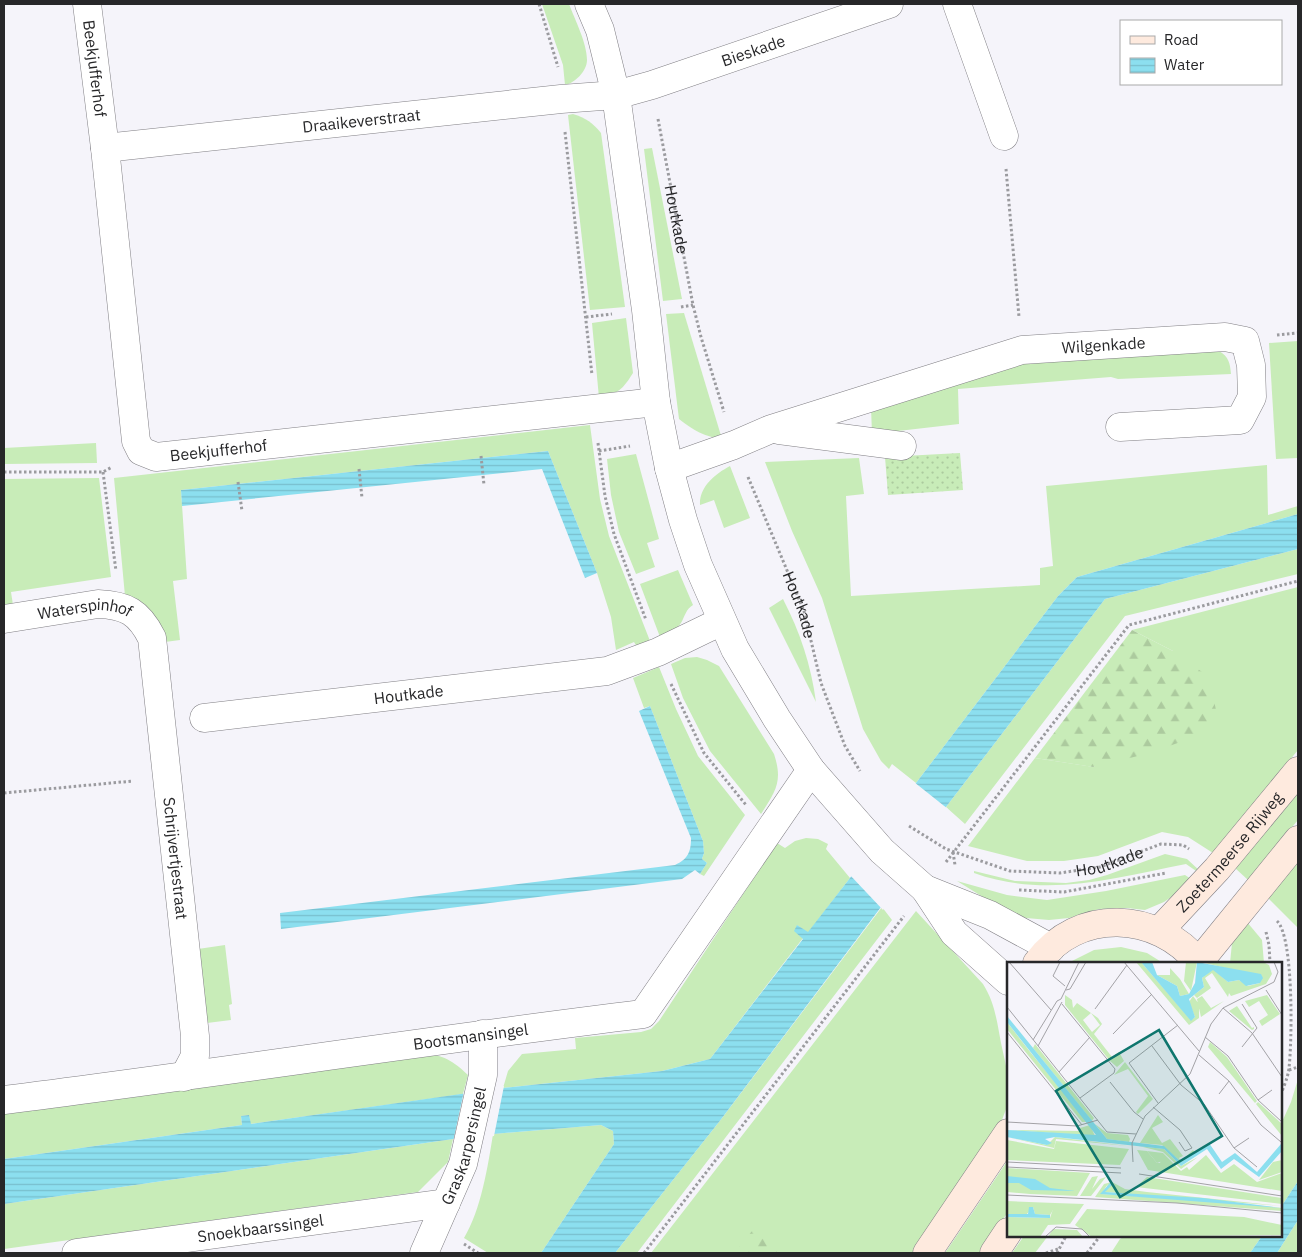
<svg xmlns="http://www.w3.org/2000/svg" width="1302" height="1257" font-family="'IBM Plex Sans',sans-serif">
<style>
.grass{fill:#c8ecb8}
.forest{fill:url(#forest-firs)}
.park{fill:url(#park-dots)}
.water{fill:url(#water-rules)}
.pier{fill:#f5f4fa}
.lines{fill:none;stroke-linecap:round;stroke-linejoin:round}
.minor-casing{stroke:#807f84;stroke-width:29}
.secondary-casing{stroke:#807f84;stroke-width:29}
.path{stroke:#9b9b9f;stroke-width:3;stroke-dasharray:2.5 2.5;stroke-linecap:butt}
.minor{stroke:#fff;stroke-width:28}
.secondary{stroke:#feeade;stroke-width:28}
.labels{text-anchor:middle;stroke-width:5;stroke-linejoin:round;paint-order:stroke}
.street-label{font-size:16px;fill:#272729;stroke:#fff}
.inset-road{fill:none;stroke:#a3a2a6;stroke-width:1}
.view{fill:#0f766e;fill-opacity:0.15;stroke:#0f766e;stroke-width:2.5}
.inset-edge{fill:none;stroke:#272729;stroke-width:2.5}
</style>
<defs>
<pattern id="forest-firs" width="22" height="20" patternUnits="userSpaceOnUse" patternTransform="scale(1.25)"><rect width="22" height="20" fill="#c8ecb8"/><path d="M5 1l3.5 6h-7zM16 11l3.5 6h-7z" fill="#acca9e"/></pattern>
<pattern id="park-dots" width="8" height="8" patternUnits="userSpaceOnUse" patternTransform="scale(1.25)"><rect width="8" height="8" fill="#c8ecb8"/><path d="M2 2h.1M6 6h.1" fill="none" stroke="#acca9e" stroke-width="1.8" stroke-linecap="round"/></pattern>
<pattern id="water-rules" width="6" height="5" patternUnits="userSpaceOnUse" patternTransform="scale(1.25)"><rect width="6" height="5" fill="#8cdfef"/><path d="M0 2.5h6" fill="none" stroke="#79bfcd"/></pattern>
</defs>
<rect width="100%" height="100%" fill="#f5f4fa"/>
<!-- grass -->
<g class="grass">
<path d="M542 4H569C575 20 587 43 587 60 587 71 575 83 565 85L563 65Z"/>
<path d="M573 114C586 118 593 123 601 133L625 307 590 310 568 115Z"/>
<polygon points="652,148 682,299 663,301 644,149"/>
<path d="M684 313 722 439C705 437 693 430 679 419L666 314Z"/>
<path d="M626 318 633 373C623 389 618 394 599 398L592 323Z"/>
<polygon points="1298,341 1298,458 1276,459 1269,343"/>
<path d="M1219 351C1229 357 1230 363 1231 374L1118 379 1111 377 958 389 959 424 872 434 871 407 1007 365Z"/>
<polygon points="590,425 600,499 609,536 650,641 637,647 634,642 616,650 611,617 597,573 548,451 181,490 187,579 173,581 180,640 165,642 125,596 114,478"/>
<polygon points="96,443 97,463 4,464 4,448"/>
<polygon points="636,454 659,539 647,543 655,567 636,574 619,532 611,495 607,459"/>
<polygon points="859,458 864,494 846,496 851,596 1040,585 1040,568 1053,566 1046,486 1267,465 1268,515 1298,506 1298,514 1077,577 1058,596 916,783 892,764 889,769 881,761 863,729 822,598 792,531 765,462"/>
<path d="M730 466 750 518 724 528 714 500 700 505C699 487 715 474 730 466Z"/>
<polygon points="99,478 111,577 11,592 13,605 4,607 4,479"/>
<polygon points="1298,549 1298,574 1125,616 965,824 946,807 1105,599"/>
<path d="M678 570 693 605C686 609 685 616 681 623 676 630 668 633 660 637L640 584Z"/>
<polygon points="1298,587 1298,750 1213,853 1188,837 1162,832 1098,856 1064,861 1027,861 968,846 1035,758 1094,767 1173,651 1132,630"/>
<path d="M783 599C800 632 811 665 816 702L769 608Z"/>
<path d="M697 657 707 660 719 666 774 754C783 781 776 791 761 814L710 751 683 698 671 664 685 658Z"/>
<polygon points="659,667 676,709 698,756 745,815 704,876 700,874 707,863 702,859 704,853 703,841 650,706 644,708 633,678"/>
<polygon points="1298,792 1298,820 1248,880 1235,868"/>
<polygon points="806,838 818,839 828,844 826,849 850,878 808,933 797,925 803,938 710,1059 662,1071 503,1088 508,1071 522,1054 576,1049 575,1038 641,1032 651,1029 659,1021 777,843 785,848 795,841"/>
<path d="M1165 854 1187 859 1200 871 1199 873 1186 864C1114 878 1046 899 974 873V871L1015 881 1066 883 1089 880 1107 875Z"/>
<polygon points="1298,862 1298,928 1268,898"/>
<polygon points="1185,875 1191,879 1180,891 1164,902 1145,910 1127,908 1099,909 1069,918 1049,920 1026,918 1004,910 957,881 1007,895 1047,900 1106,891"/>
<polygon points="882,907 892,920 637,1253 615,1253 719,1122"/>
<path d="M916 911 983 984C995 1003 997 1022 1001 1043 1005 1062 1011 1082 1008 1102 1007 1108 1004 1114 1002 1120L912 1253H651Z"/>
<polygon points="1247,922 1262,940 1264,963 1230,963 1232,943"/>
<polygon points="225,945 232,1004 229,1005 231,1020 207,1023 198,949"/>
<polygon points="1121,947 1147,953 1163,963 1068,963 1094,950"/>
<path d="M422 1054C443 1054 453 1061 468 1075L463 1094 250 1124 249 1115 241 1116 242 1125 4 1159V1114Z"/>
<polygon points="1298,1079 1298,1181 1281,1207 1281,1124 1291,1102"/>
<path d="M601 1125 613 1131 614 1144 541 1253H488L464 1238C481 1210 488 1166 493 1134Z"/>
<polygon points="453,1139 448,1162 418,1192 4,1249 4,1204"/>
<polygon points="1008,1160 1008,1212 980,1253 945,1253"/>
<polygon points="1298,1220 1298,1253 1277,1253"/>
<polygon points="1024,1236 1048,1236 1035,1253 1012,1253"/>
<polygon points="1125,1236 1262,1236 1250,1253 1111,1253 1120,1239"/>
</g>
<!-- forest -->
<g class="forest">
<polygon points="1132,630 1173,651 1209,677 1216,710 1195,737 1146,754 1093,767 1035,758"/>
<polygon points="752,1231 788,1253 734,1253"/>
</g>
<!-- park -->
<polygon class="park" points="960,453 963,490 888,495 885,457"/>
<!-- water -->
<g class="water">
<polygon points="548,451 597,573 585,578 542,469 182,506 181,490"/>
<polygon points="1298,514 1298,549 1105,599 946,807 881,907 719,1122 615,1253 541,1253 614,1144 613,1131 601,1125 493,1134 453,1139 4,1204 4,1159 242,1125 241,1116 249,1115 251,1124 503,1088 662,1071 710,1059 803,939 794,931 797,925 808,932 850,878 916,783 1058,596 1077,577"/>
<path d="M650 706 703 841 704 853 702 859 707 863 700 874 695 870 682 879 281 929 280 913 675 865C688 859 691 852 691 838L639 711Z"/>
<polygon points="1298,1181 1298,1220 1277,1253 1250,1253 1262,1236 1281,1236 1281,1207"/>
</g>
<!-- pier -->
<g class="pier">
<polygon points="914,782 948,809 883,910 849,874"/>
<polygon points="504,1086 494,1136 453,1142 464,1091"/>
</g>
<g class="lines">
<!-- minor casing -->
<g class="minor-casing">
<g id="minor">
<path id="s4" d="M87 4 105 148 136 441 141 451 156 457 656 402"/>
<polyline points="589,4 600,30 616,95 646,310 656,402 669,468 683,520 698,565 735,649 777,719 811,770 882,851 925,889 990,915 1051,948"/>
<polyline points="957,4 1004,136"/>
<path id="s5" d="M105 148 561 99 616 95 652 85 889 4"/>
<polyline points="779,430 902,446"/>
<path id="s6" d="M669 468 734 445 771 429 1022 350 1225 337 1245 341 1251 365 1252 397 1240 420 1120 427"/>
<path id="s7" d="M4 619 98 604C126 605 139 612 152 638L195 1036V1056L184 1077"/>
<path id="s8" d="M204 718 607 671 658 652 722 621"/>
<polyline points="925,889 954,933 1008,981"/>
<path id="s9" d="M4 1100C217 1073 430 1040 643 1014L811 770"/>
<path id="s10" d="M76 1253 446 1203"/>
<path id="s11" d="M424 1253 463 1164 483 1075V1034"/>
</g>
</g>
<!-- secondary casing -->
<g class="secondary-casing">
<g id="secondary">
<path id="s12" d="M1159 931 1217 869 1298 771"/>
<path d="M1037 963C1078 907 1157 911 1199 963"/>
<polyline points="1198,963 1298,840"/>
<polyline points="927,1253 1008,1133"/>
<polyline points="994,1253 1008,1232"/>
</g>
</g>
<!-- path -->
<g class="path">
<polyline points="539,4 558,67"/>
<path id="s1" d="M658 119 693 305 701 337 724 412"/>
<polyline points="565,132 592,375"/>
<polyline points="1006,169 1019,317"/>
<polyline points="681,307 693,305"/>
<polyline points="586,317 612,314"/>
<polyline points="1277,335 1298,333"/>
<polyline points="598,443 605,496 614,534 646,620"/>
<polyline points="599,451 630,446"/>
<polyline points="481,456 484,485"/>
<polyline points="359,469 362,498"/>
<polyline points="4,472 103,472 112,467"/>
<polyline points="103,472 116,571"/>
<path id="s2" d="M748 477 804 611 821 683 845 746 860 771"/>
<polyline points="238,482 242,511"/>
<polyline points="671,684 704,753 746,805"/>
<polyline points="4,793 133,781"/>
<path id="s3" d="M909 826 946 849 1010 871 1060 873 1100 867 1161 844 1183 845 1189 849"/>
<polyline points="953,852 955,865"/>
<polyline points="946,862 1129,625 1298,581"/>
<polyline points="1019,890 1064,892 1166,873"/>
<path d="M1277 921C1294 937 1292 1043 1289 1068 1288 1077 1284 1086 1281 1094"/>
<polyline points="1266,932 1269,945 1270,963"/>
<polyline points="1289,1070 1298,1067"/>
<polyline points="464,1244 478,1253"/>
<polyline points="644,1253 904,916"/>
<polyline points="1046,1253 1058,1249"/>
<polyline points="1057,1253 1066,1236"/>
<polyline points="1087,1253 1100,1236"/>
</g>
<!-- minor -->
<use href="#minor" class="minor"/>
<!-- secondary -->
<use href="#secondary" class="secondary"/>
</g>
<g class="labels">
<!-- street labels -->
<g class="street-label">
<text dy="6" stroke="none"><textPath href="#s5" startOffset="658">Bieskade</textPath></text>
<text dy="6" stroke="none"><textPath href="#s4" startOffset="65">Beekjufferhof</textPath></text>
<text dy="6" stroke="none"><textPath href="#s5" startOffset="258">Draaikeverstraat</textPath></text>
<text dy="6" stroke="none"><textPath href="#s1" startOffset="102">Houtkade</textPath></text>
<text dy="6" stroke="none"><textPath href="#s6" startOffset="454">Wilgenkade</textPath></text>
<text dy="6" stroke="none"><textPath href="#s4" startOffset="530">Beekjufferhof</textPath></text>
<text dy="6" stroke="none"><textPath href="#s2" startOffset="138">Houtkade</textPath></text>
<text dy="6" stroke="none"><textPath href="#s7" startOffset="82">Waterspinhof</textPath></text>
<text dy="6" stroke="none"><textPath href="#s8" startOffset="206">Houtkade</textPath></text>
<text dy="6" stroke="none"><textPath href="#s12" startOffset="106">Zoetermeerse Rijweg</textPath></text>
<text dy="6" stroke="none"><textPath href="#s7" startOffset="385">Schrijvertjestraat</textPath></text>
<text dy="6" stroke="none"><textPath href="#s3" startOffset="212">Houtkade</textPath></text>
<text dy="6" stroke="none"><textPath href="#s9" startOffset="471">Bootsmansingel</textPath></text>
<text dy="6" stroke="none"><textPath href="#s11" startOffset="115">Graskarpersingel</textPath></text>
<text dy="6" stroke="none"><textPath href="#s10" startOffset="186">Snoekbaarssingel</textPath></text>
</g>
</g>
<!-- overview -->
<g transform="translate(1007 962)">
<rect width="275" height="275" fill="#f5f4fa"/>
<path d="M129 0H134L184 58 188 55 182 40 186 34 192 42V56L182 63ZM179 0H190L184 29 177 19ZM194 0H256L262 3 265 12 259 22 224 34 222 31 221 35 205 11 198 16 204 26 190 36 187 33 197 25 195 16 206 7 221 20 232 18 241 24 253 21 239 11ZM163 6 173 17 182 32 173 34 170 24 150 13H163ZM58 33 65 38 66 46 70 41 84 51 76 58 85 70 93 63 84 51 91 56 95 62 87 72 105 95 112 90 117 99 110 105 103 99 58 43ZM260 33 273 52 255 64 252 59 261 53 252 39 242 45 238 39ZM195 34 204 46 217 39 194 55 190 37ZM230 44 245 66 247 65V67L245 68 222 49ZM0 60 24 91 81 160H75L0 67ZM203 80 220 95 250 139 248 141 201 85ZM28 82 87 156 85 159 26 86ZM118 100 146 137 131 152 129 150 141 134 121 107 107 113ZM251 140 275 162V174L249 142ZM151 153 156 160 145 166 155 181 163 177 176 194 172 196 174 199 186 188 188 191 174 200 155 183 133 181ZM88 162 100 171 121 173 123 177 122 180 100 177ZM83 163 88 174 0 168 73 169V166ZM0 175 40 183 48 175 121 184 49 177 47 186ZM0 178 47 187 49 179 122 187 113 203 0 198ZM132 184 157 187 174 204 191 195 174 207 156 190ZM130 188 140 189 150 201H153L156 191 174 209 180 205 182 208 199 193 214 211 227 202 250 220 275 211V229L141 208ZM0 206 83 211 70 234 23 232 0 230ZM91 214 85 227 93 217 99 215 84 234H73L85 215ZM140 215 275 236V242L129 225ZM105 220 118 227 140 230 275 244 98 230 101 222 94 232 207 239 275 246V249L88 235 97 222ZM48 241 77 242 63 262 41 263 33 275H0V255L43 256ZM80 247 237 255 275 263V273L85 275 68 263ZM46 267 70 268 76 275H41Z" fill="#c8ecb8"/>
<path d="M78 186 88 189V196H72ZM140 189 156 191V199L150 201ZM0 239 48 241 49 243 43 253 28 252 26 245 19 253 0 252Z" fill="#c8ecb8"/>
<path d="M275 198V210L252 218 266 200Z" fill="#c8ecb8"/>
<path d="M134 0H145L150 13 170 24 173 34 182 32 188 21 190 0 254 12 256 16 253 21 239 24 232 18 221 20 206 8 195 16 197 25 182 37 188 55 184 59ZM0 54 100 177 157 184 174 200 202 181 215 200 228 191 250 210 274 182 275 189 252 215 227 197 214 207 200 187 174 204 157 187 48 175 38 177 45 181 40 183 0 175V168L89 173 0 60ZM0 214 28 217 43 226 69 229 24 228 12 221H0ZM103 221 105 223 98 230 196 236 275 246 93 232ZM22 245H26L28 252 43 253V256L0 255V252H21Z" fill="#8cdfef"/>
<path class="inset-road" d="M2 0 44 48M53 0 46 14 58 24M117 0 192 89M59 28 63 27 79 0M259 28 275 53M55 42 108 107 107 111 73 136M235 42 250 66 235 85M0 45 100 170 129 172M216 46 245 71 275 115M88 47 120 3M0 70 75 163M106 72 145 32M198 75 221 94 251 138 275 160M26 78 50 39 54 37 72 0M31 84 55 40M145 84 174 123 197 142 227 186 250 205M192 93 222 119 254 163 274 180M52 110 83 75M103 120 127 150 136 157M212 132 222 119M251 138 265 128M151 141 122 101 171 63M146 145 173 168 185 186 178 189 172 180M0 160 70 164 91 158M227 186 242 176M0 200 114 206M126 200 125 181 138 154 183 112 204 62 216 46 267 20 271 10 267 0M0 205 114 211M132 212 275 234M0 233 170 241 275 251M38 275 49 265 75 267 83 275"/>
<path class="view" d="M152 68 215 174 113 235 49 129Z"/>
<rect width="275" height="275" class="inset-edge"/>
</g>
<!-- border -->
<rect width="1302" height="1257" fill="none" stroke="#272729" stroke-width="10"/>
<!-- legend -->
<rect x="1120" y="20" width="162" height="65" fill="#ffffff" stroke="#a9a9a9"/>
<rect x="1130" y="36" width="25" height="8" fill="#feeade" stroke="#a9a9a9"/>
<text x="1164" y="45" font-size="15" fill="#272729">Road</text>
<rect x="1130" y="58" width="25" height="15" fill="url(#water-rules)" stroke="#a9a9a9"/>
<text x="1164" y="70" font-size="15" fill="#272729">Water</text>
</svg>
